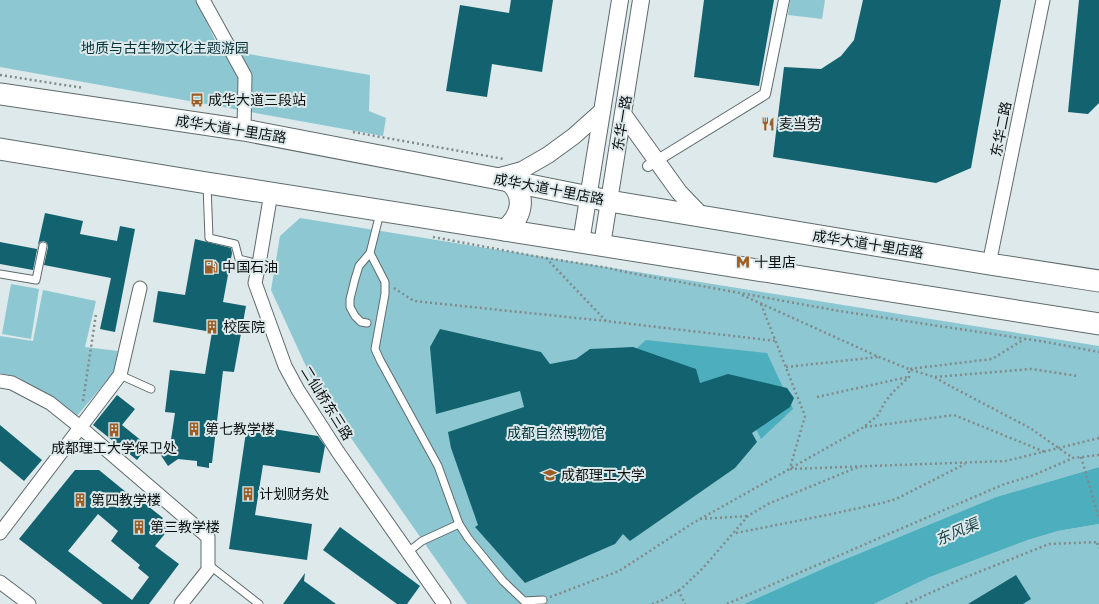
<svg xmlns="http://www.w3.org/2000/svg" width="1099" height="604" font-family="Rubik,'Noto Sans SC',sans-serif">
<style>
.green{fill:#8dc8d2}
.water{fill:#4daebe}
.building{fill:#12636f;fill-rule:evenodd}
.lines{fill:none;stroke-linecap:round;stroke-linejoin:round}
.service-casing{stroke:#5f6a6c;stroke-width:9}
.pedestrian-casing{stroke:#5f6a6c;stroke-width:12}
.minor-casing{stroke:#5f6a6c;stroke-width:15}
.tertiary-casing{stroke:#5f6a6c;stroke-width:18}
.primary-casing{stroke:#5f6a6c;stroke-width:23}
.path{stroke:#81898b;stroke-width:2.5;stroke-dasharray:2 3;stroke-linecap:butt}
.service{stroke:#fff;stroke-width:7}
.pedestrian{stroke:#fff;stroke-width:10}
.minor{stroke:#fff;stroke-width:13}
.tertiary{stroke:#fff;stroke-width:16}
.primary{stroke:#fff;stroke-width:21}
.path-bridge{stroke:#81898b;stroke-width:2.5;stroke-dasharray:2 3;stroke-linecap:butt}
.labels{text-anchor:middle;stroke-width:4;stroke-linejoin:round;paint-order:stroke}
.park-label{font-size:14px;fill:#023239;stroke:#dde9eb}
.poi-label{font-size:14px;fill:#0c1011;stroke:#dde9eb;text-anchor:start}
.street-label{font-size:14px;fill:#0c1011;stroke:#dde9eb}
.water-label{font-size:15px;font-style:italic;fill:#19454c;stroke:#dde9eb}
</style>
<rect width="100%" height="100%" fill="#dde9eb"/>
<!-- green -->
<g class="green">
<polygon points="0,0 197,0 219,49 370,75 369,111 386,118 383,136 0,67"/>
<polygon points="790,0 825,0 822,19 788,15"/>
<polygon points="300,218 1099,346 1099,467 996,497 831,565 744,604 467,604 316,388 271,290 280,236"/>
<polygon points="11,284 39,289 31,339 2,334"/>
<polygon points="43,290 96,301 85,347 118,351 114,372 76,417 18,377 0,373 0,336 33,341"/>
<polygon points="1099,524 1099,604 874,604 930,577 1028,540 1058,531"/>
</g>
<!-- water -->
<g class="water">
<polygon points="646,340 767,353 793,409 761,439 737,391 640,369 637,348"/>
<polygon points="1099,467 1099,524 1058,531 1028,540 930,577 874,604 744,604 831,565 996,497"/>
</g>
<!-- building -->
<g class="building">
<polygon points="511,0 553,0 542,72 492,64 487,97 446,91 460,5 509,13"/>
<polygon points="704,0 774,0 759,86 694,77"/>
<polygon points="863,0 1001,0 971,168 936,183 773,157 784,67 821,69 841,56 854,40"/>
<polygon points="1079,0 1099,0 1099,103 1088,114 1068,112"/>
<polygon points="45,213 83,221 80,234 117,241 120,226 135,229 115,332 100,329 111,278 44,265 48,247 47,243 44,241 40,242 38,245 33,270 0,264 0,242 37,249"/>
<polygon points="195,239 231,248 232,253 223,302 246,306 234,372 223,371 212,463 209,463 209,468 197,466 197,461 178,459 168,466 160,454 170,446 175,413 165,412 170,370 205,374 212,332 153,322 158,291 185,295"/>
<polygon points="440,329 541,352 550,364 576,359 590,349 633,347 696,369 700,383 728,374 787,388 794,398 790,407 752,433 757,442 735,468 630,541 623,534 615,544 525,583 475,527 478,525 451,448 448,432 524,407 520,391 436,414 430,347"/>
<polygon points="117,395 135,409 122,425 148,446 137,460 93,425"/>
<polygon points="0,425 42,460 24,481 0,461"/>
<polygon points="247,425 318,436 325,446 320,473 263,465 255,515 312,524 307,560 229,549"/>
<path d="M75 470H99L132 497 134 495 163 518 159 523 168 530 155 546 179 564 149 604H103L19 539ZM98 514 118 531 111 541 140 565 138 568 149 577 132 600 68 551Z"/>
<polygon points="340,527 420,586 407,604 397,604 323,550"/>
<polygon points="305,573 304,581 336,604 283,604"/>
<polygon points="1016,575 1031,599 1023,604 968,604"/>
</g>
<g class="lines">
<!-- service casing -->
<g class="service-casing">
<g id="service">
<polyline points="207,185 209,238 235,244 239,259 259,264"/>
<polyline points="370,253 385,282 385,294 375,349 380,360 438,466 459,524 468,538 503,581 524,601 543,600"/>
<polyline points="0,274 36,280 43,246"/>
<polyline points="367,323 361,322 355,316 350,307 350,299 355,279 359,266 370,253 380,213"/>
<polyline points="120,375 151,389"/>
<polyline points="408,552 422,541 459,524"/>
<polyline points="209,565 259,604"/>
</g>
</g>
<!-- pedestrian casing -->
<g class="pedestrian-casing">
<polyline id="pedestrian" points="648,166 765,94 784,0"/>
</g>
<!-- minor casing -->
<g class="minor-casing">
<g id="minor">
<polyline points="203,0 245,76 244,130"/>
<polyline points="271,193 259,264 255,283 285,366 298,390 338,452 444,604"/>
<polyline points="989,264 1043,0"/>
<polyline points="0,381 12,383 50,403 80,427 208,537 208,570 181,604"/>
<polyline points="0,533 120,375 140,288"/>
<polyline points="0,582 29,604"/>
</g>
</g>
<!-- tertiary casing -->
<g class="tertiary-casing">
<g id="tertiary">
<polyline points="623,114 679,192 702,216"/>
<polyline points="496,177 522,170 548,155 574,136 602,111"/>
<polyline points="581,242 620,0"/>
<polyline points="602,245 641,0"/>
</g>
</g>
<!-- primary casing -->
<g class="primary-casing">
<g id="primary">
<polyline points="0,94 244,130 494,178 609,201 989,264 1099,281"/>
<polyline points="0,149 207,183 1099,324"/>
<path d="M505 230C522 217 527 195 509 181"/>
</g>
</g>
<!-- path -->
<g class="path">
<polyline points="0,75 84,88"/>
<polyline points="353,132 504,159"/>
<polyline points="433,237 534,256 608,268 630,273 839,311 1046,342 1099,352"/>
<polyline points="546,258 606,321 776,341"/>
<polyline points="394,288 414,301 606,321"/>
<polyline points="742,295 879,357 909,369 934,377 952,387"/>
<polyline points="761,304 805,416 790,468"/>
<polyline points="786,367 878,357"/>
<polyline points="935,377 1031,369 1078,376"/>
<polyline points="817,397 908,377"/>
<polyline points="83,401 96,314"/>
<polyline points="865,427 954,415 1045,452"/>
<polyline points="1081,457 1099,518"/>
<polyline points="790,469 1006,461 1099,438"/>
<polyline points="700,519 748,516"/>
<polyline points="736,533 827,515 882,503 896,499 965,464"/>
<polyline points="1097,543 1099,548"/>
<polyline points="678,590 685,604"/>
<polyline points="550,597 619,571 693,523 864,427 878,415 885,402 893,392 909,377 909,369 992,359 1023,340"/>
<polyline points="652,604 663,600 681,589 703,568 748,516 768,504 858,467"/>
<polyline points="727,604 1002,485 1034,475 1073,458 1099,455"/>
<polyline points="906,604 961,579 1049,544 1099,542"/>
</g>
<!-- service -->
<use href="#service" class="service"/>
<!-- pedestrian -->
<use href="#pedestrian" class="pedestrian"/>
<!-- minor -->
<use href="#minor" class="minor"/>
<!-- tertiary -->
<use href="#tertiary" class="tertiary"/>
<!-- primary -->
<use href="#primary" class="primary"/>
<!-- path-bridge -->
<polyline class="path-bridge" points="952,387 1030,428 1070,456"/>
</g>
<!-- icons -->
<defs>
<g id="bus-bare" transform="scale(1.08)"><path d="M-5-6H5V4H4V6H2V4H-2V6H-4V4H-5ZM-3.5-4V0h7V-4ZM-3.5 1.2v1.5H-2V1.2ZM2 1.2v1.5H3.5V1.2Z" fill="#9c5e24" stroke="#dde9eb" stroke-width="2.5" paint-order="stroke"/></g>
<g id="restaurant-bare" transform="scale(1.08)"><path d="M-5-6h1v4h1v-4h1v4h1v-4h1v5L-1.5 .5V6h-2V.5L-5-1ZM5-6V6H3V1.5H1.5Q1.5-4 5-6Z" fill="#9c5e24" stroke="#dde9eb" stroke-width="2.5" paint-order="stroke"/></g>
<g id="metro-bare" transform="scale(1.08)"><path d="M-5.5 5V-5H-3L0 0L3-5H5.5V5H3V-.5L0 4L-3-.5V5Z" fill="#9c5e24" stroke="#dde9eb" stroke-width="2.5" paint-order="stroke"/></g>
<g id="fuel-bare" transform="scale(1.08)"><path d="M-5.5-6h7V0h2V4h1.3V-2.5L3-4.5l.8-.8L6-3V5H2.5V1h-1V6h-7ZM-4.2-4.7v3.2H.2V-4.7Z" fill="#9c5e24" stroke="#dde9eb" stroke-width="2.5" paint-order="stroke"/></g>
<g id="building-bare" transform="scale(1.08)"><path d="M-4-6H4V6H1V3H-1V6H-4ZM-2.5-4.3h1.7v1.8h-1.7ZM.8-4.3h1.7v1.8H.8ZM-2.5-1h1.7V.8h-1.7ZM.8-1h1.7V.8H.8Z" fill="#9c5e24" stroke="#dde9eb" stroke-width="2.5" paint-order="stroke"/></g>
<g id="university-bare" transform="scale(1.08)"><path d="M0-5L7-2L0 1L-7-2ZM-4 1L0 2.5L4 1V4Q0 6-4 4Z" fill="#9c5e24" stroke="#dde9eb" stroke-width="2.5" paint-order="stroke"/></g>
</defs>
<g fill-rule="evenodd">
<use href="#bus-bare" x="197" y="100"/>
<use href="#restaurant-bare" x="768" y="124"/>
<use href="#metro-bare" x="743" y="262"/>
<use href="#fuel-bare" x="211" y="267"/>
<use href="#building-bare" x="212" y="327"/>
<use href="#building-bare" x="194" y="429"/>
<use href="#building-bare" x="114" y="430"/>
<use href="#university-bare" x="550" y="475"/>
<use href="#building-bare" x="248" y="494"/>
<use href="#building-bare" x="80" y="500"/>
<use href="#building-bare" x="139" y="527"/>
</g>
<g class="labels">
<!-- park labels -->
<g class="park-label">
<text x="165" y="53">地质与古生物文化主题游园</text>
<text x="556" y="438">成都自然博物馆</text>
</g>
<!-- poi labels -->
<g class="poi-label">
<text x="208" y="105">成华大道三段站</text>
<text x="779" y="129">麦当劳</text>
<text x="754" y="267">十里店</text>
<text x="222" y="272">中国石油</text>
<text x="223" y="332">校医院</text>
<text x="205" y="434">第七教学楼</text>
<text x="114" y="453" text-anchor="middle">成都理工大学保卫处</text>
<text x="561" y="480">成都理工大学</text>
<text x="259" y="499">计划财务处</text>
<text x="91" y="505">第四教学楼</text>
<text x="150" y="532">第三教学楼</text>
</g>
<!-- street labels -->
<g class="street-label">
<text transform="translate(622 123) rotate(-81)" y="5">东华一路</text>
<text transform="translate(231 129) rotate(9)" y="5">成华大道十里店路</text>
<text transform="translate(1001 129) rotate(-79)" y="5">东华二路</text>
<text transform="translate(549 189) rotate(11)" y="5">成华大道十里店路</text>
<text transform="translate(868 244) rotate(9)" y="5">成华大道十里店路</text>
<text transform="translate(327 403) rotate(58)" y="5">二仙桥东三路</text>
</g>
<!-- water labels -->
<g class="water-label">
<text transform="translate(957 532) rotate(-23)" y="5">东风渠</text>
</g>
</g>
</svg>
